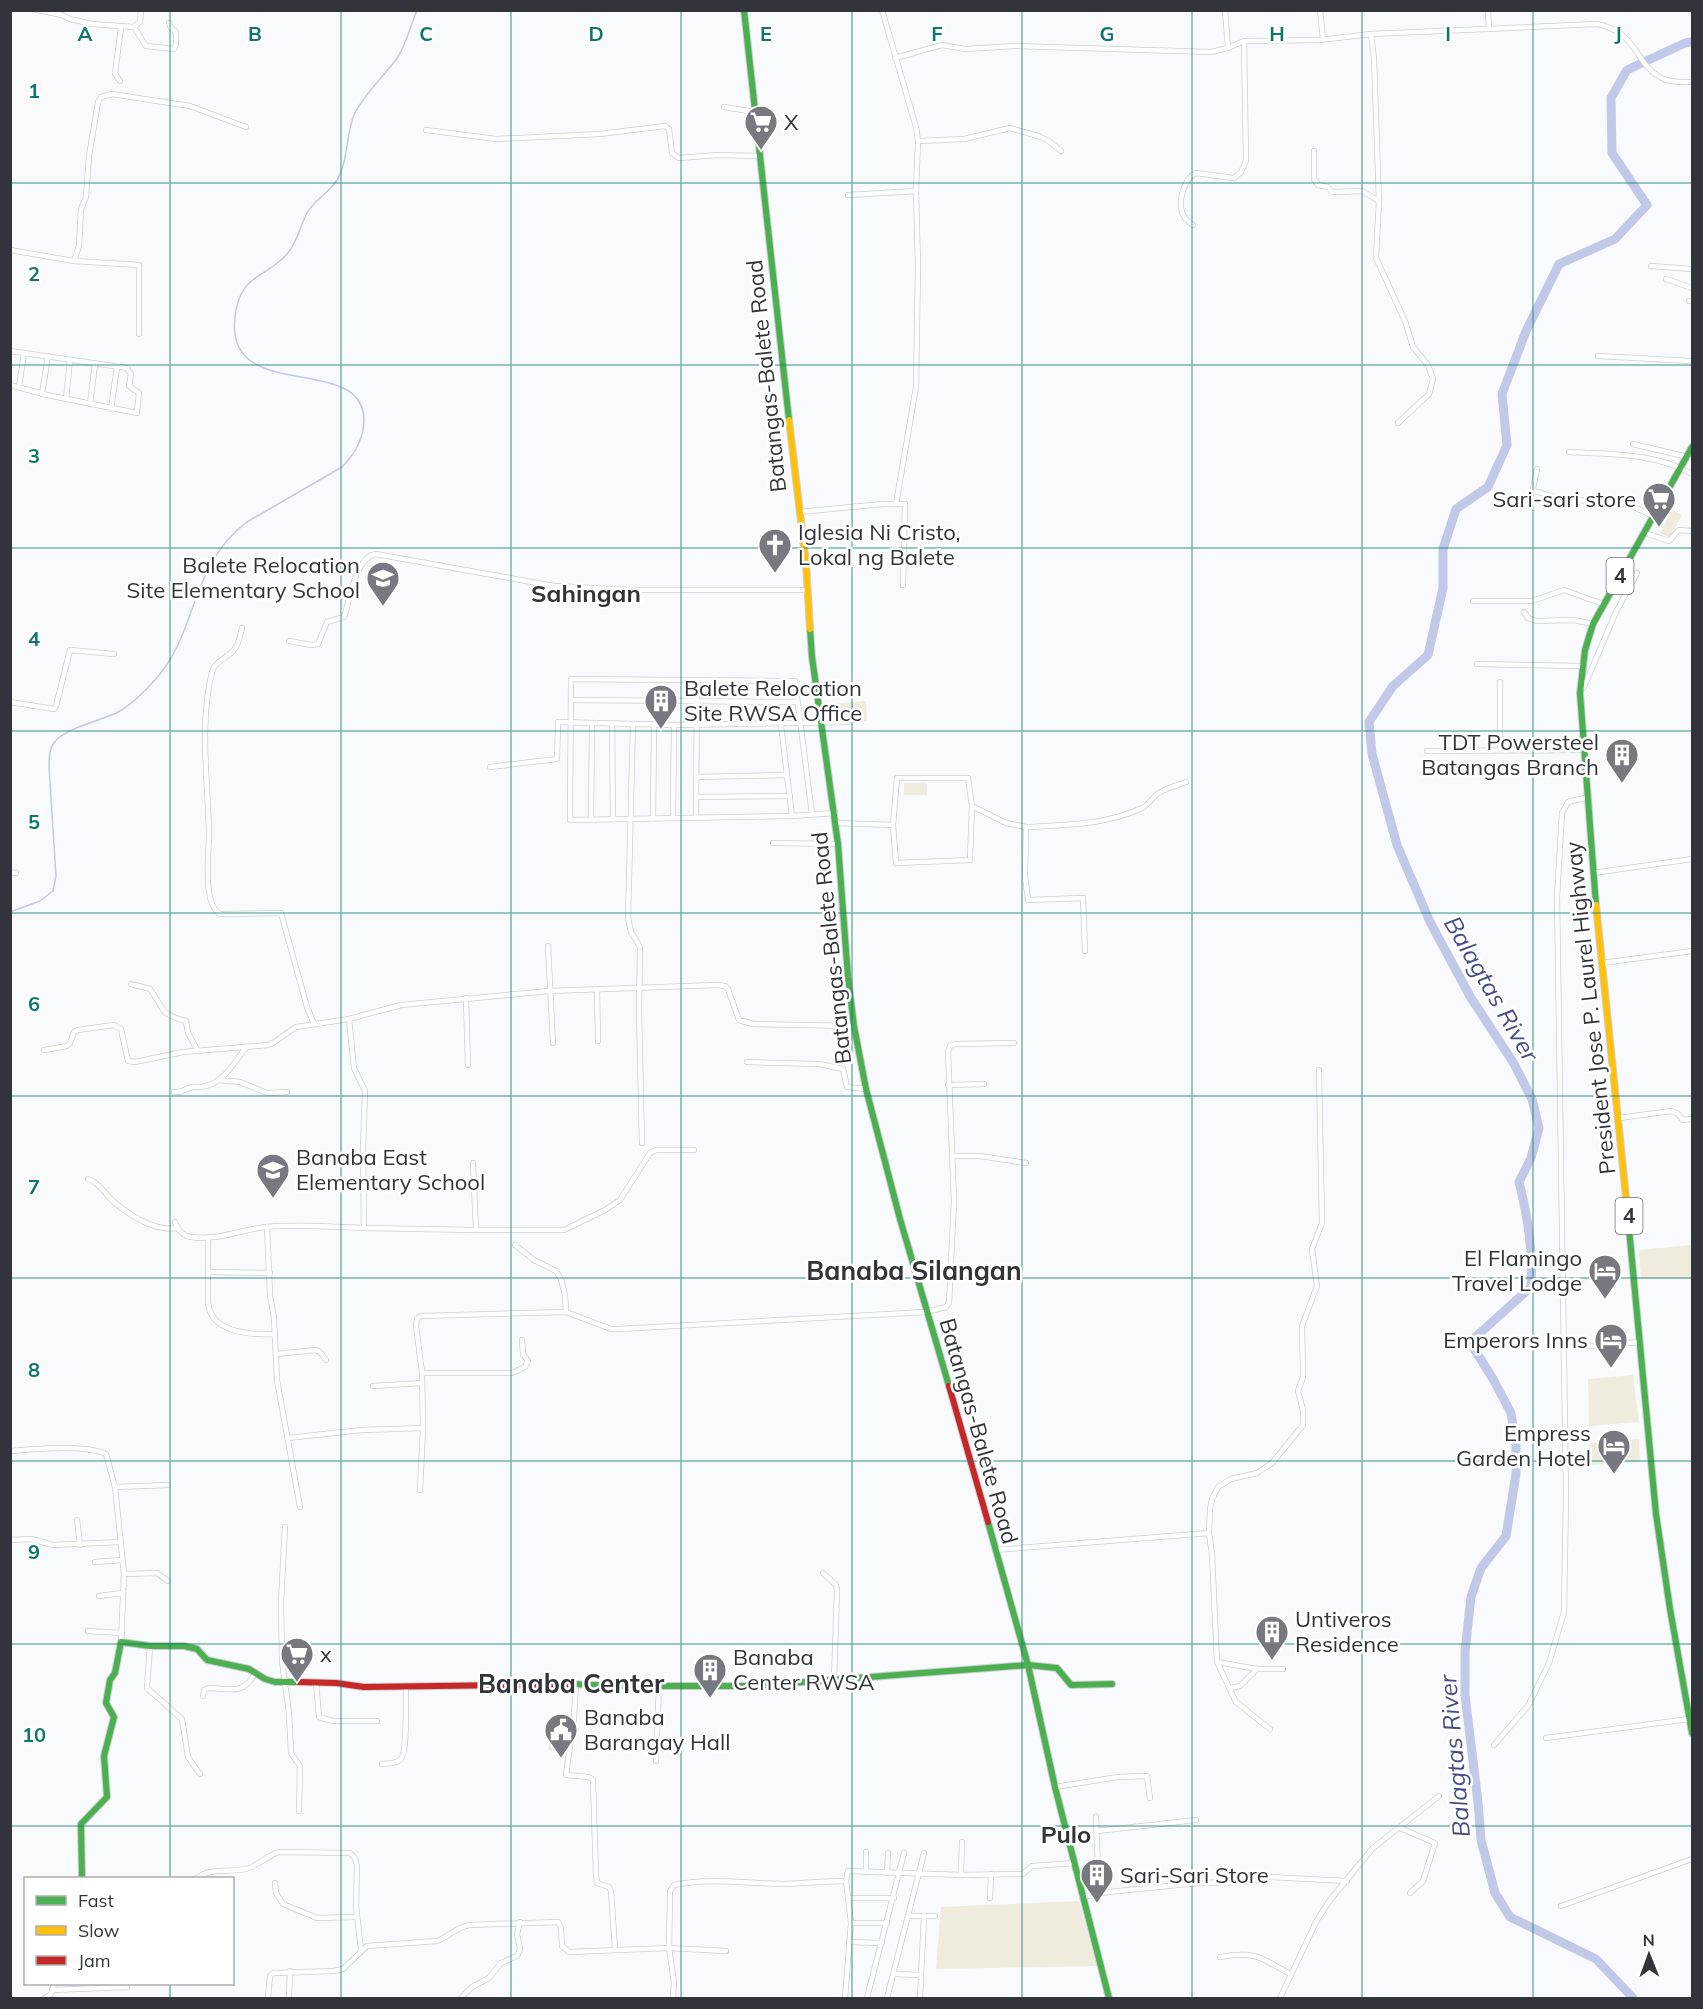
<svg xmlns="http://www.w3.org/2000/svg" width="1703" height="2009" font-family="Mulish,sans-serif">
<style>
.green{fill:#efebdd}
.lines{fill:none;stroke-linecap:round;stroke-linejoin:round}
.stream{stroke:#c2c8e7;stroke-width:1.5}
.river{stroke:#c2c8e7;stroke-width:9}
.street-casing{stroke:#cdcfd4;stroke-width:6}
.fast-casing{stroke:#cdcfd4;stroke-width:8}
.slow-casing{stroke:#cdcfd4;stroke-width:8}
.jam-casing{stroke:#cdcfd4;stroke-width:8}
.street{stroke:#fefeff;stroke-width:4.5}
.fast{stroke:#4caf50;stroke-width:6}
.slow{stroke:#ffc107;stroke-width:6}
.jam{stroke:#c62828;stroke-width:6}
.grid{fill:none;stroke:#0f766e;stroke-width:1.5;stroke-opacity:0.55}
.labels{text-anchor:middle;stroke-width:5;stroke-linejoin:round;paint-order:stroke}
.shield{fill:#fff;stroke:#707176;stroke-width:1.5}
.shield-label{font-size:21px;font-weight:bold;fill:#32343c}
.poi-label{font-size:22px;fill:#32343c;stroke:#fff;text-anchor:start}
.street-label{font-size:22px;fill:#32343c;stroke:#fff}
.neighbourhood-label{font-size:24px;font-weight:bold;fill:#32343c;stroke:#fff}
.water-label{font-size:24px;font-style:italic;fill:#464d85;stroke:#fff}
.quarter-label{font-size:26px;font-weight:bold;fill:#32343c;stroke:#fff}
.grid-label{font-size:20px;text-anchor:middle;font-weight:bold;fill:#0f766e;stroke:#fff;stroke-width:5;stroke-linejoin:round;paint-order:stroke}
</style>
<rect width="100%" height="100%" fill="#f9fafd"/>
<!-- green -->
<g class="green">
<polygon points="1672,510 1682,515 1670,538 1660,533"/>
<polygon points="866,701 867,721 831,722 828,704"/>
<rect x="904" y="783" width="23" height="12"/>
<polygon points="1692,1245 1692,1279 1641,1279 1639,1250"/>
<polygon points="1633,1375 1639,1422 1589,1426 1588,1379"/>
<polygon points="1639,1439 1640,1462 1587,1465 1589,1443"/>
<polygon points="552,1722 572,1724 568,1753 548,1750"/>
<polygon points="1079,1901 1097,1966 936,1969 941,1907"/>
</g>
<g class="lines">
<!-- stream -->
<path class="stream" d="M10 912 40 901 53 891 56 876 49 766C49 759 49 750 53 744 63 728 101 721 118 712 131 705 143 693 153 682 199 634 188 566 247 522L342 467C355 454 364 438 364 419 362 352 224 405 235 317 240 273 264 280 287 254 297 243 300 226 307 213 314 200 329 193 337 180 348 163 346 134 354 115 362 96 386 74 398 57 406 44 411 25 417 10"/>
<!-- river -->
<path class="river" d="M1633 1998 1596 1959 1510 1917 1495 1893 1481 1840 1478 1802 1465 1695V1651L1471 1597 1481 1568 1506 1536 1516 1474V1445L1511 1413 1493 1379 1470 1342 1531 1287C1533 1249 1528 1218 1519 1182L1531 1158 1539 1128 1532 1099 1513 1062 1471 998 1430 922 1397 845 1372 754 1369 722 1393 686 1428 655 1443 588V549L1456 509 1488 487 1507 445 1502 394 1526 331 1559 264 1615 239 1647 205 1612 153 1611 98 1627 70 1685 43 1692 42"/>
<!-- street casing -->
<g class="street-casing">
<g id="street">
<polyline points="37,10 62,15 70,19 92,24 134,27 140,22 141,10"/>
<polyline points="882,10 916,127 918,141 916,191 918,265 916,387 896,504"/>
<polyline points="1225,10 1228,48"/>
<polyline points="1320,10 1323,39"/>
<polyline points="1488,10 1489,29"/>
<polyline points="134,27 146,46 174,49 176,45 176,32 171,28 169,23"/>
<polyline points="1371,34 1374,59 1379,201 1376,258 1405,321 1413,347 1428,365 1433,379 1429,394 1398,423"/>
<path d="M895 58 942 45 965 49 1015 46 1211 52 1228 48 1244 41 1320 40 1371 34 1597 24C1639 32 1635 67 1664 79 1673 83 1684 82 1692 82"/>
<polyline points="120,81 115,74 121,27"/>
<polyline points="724,107 755,112"/>
<polyline points="426,130 496,139 600,134 665,126 669,129 672,153 679,158 718,155 760,156"/>
<polyline points="918,141 964,139 1010,128 1041,137 1050,142 1061,151"/>
<polyline points="1314,151 1314,179 1318,185 1328,187 1332,192 1362,191 1379,201"/>
<polyline points="848,195 916,191"/>
<path d="M1193 225C1190 223 1187 221 1185 218 1176 206 1183 179 1196 173L1234 178 1241 172 1246 161 1244 41"/>
<polyline points="10,250 74,261 139,265 139,334"/>
<polyline points="74,261 79,246 81,209 86,197 89,156 98,102 101,97 112,94 190,106 246,127"/>
<polyline points="1651,266 1692,269"/>
<polyline points="1666,279 1692,288"/>
<polyline points="1689,301 1692,301"/>
<polyline points="10,351 127,368 131,374 129,386 139,393 137,413 47,395 10,385"/>
<polyline points="1598,356 1692,361"/>
<polyline points="19,387 24,353"/>
<polyline points="42,394 48,356"/>
<polyline points="66,399 70,360"/>
<polyline points="90,404 95,364"/>
<polyline points="111,409 117,367"/>
<polyline points="1633,444 1688,457"/>
<path d="M1569 452C1610 454 1656 453 1692 474"/>
<path d="M1537 469 1533 488 1534 491C1543 493 1553 497 1562 499 1602 504 1614 494 1654 517"/>
<polyline points="799,512 883,504 905,504 903,585"/>
<polyline points="1645,533 1669,541 1679,530 1692,531"/>
<polyline points="1473,601 1532,601 1564,590 1603,604"/>
<polyline points="1524,612 1528,618 1536,621 1573,620 1593,624"/>
<path d="M242 628C240 636 239 644 234 650 227 658 215 661 212 672 199 724 208 782 209 834 209 852 202 904 220 914L281 913 307 1007 314 1024"/>
<path d="M289 641 312 645 318 644 327 622 344 617C350 600 355 557 376 554L554 586 632 590H808"/>
<polyline points="1477,664 1583,666"/>
<polyline points="1584,687 1616,612 1637,573"/>
<polyline points="571,700 797,702"/>
<polyline points="10,702 54,709 56,706 70,650 114,654"/>
<polyline points="612,724 613,819"/>
<polyline points="633,724 628,918 631,932 640,947 639,1010 642,1143"/>
<polyline points="781,725 792,816"/>
<polyline points="1500,750 1500,682"/>
<polyline points="1427,751 1584,750"/>
<polyline points="490,767 557,759 558,722 674,725 848,722"/>
<polyline points="697,777 787,775"/>
<polygon points="897,778 968,778 972,806 970,860 896,863 893,825"/>
<polyline points="696,797 790,796"/>
<polyline points="972,806 1006,823 1026,827 1025,876 1028,900 1083,898 1085,951"/>
<polyline points="812,814 795,681 571,679 570,820 792,816 835,813"/>
<polyline points="673,817 674,725"/>
<polyline points="696,817 697,681"/>
<polyline points="653,818 654,725"/>
<polyline points="591,819 592,723"/>
<polyline points="836,823 893,825"/>
<path d="M1026 827C1065 825 1106 825 1142 808 1148 805 1151 800 1156 795 1165 788 1176 786 1186 782"/>
<polyline points="773,843 838,844"/>
<polyline points="10,872 16,873"/>
<polyline points="1593,873 1692,859"/>
<polyline points="548,946 553,1043"/>
<polyline points="1602,963 1692,951"/>
<path d="M131 984 150 989C165 1010 159 1014 186 1021L188 1033 198 1051"/>
<polyline points="597,990 598,1041"/>
<polyline points="466,998 468,1065"/>
<polyline points="349,1019 354,1068 365,1091 363,1149 364,1228 476,1230 473,1163"/>
<polyline points="44,1050 67,1046 70,1043 74,1032 78,1030 114,1025 121,1029 128,1061 135,1062 183,1052 268,1045 273,1043 296,1027 349,1019 401,1005 549,991 717,985 725,986 728,989 739,1020 753,1024 854,1026"/>
<polyline points="747,1062 819,1064 843,1069 847,1087 866,1089"/>
<polyline points="218,1080 240,1082 267,1093 287,1092"/>
<polyline points="948,1085 984,1084"/>
<path d="M174 1092C183 1093 184 1089 192 1087 196 1086 201 1088 206 1086 226 1081 234 1061 247 1047"/>
<polyline points="1619,1118 1671,1111 1677,1113 1683,1120 1692,1119"/>
<polyline points="952,1156 980,1156 1026,1163"/>
<path d="M88 1179C100 1183 104 1193 113 1201 129 1215 155 1232 177 1228"/>
<path d="M175 1222C178 1230 182 1236 191 1237 215 1241 241 1230 265 1227 298 1224 332 1227 364 1228"/>
<polyline points="267,1227 270,1295 274,1318 277,1380 300,1507"/>
<polyline points="476,1230 564,1230 605,1210 620,1200 650,1153 656,1150 694,1150"/>
<path d="M208 1237V1302C210 1333 251 1335 275 1334"/>
<polyline points="515,1245 534,1260 556,1271 561,1279 565,1295 566,1312"/>
<polyline points="208,1272 270,1273"/>
<polyline points="1563,1343 1591,1346 1640,1342"/>
<polyline points="276,1354 316,1350 320,1352 326,1360"/>
<polyline points="422,1373 512,1373 525,1367 528,1361 523,1354 522,1340"/>
<polyline points="373,1386 422,1383"/>
<polyline points="288,1438 362,1430 423,1428 422,1373 416,1325 417,1319 421,1316 566,1312 611,1329 619,1329 926,1312 946,1307 949,1303 954,1201 948,1052 950,1046 956,1044 1014,1043"/>
<path d="M10 1451C34 1449 85 1444 106 1454L115 1487 124 1574 121 1642"/>
<polyline points="115,1487 168,1485"/>
<polyline points="420,1490 423,1428"/>
<polyline points="77,1520 80,1545"/>
<polyline points="285,1527 281,1602 282,1661 289,1713 291,1753 300,1766 299,1811"/>
<polyline points="10,1540 31,1539 53,1545 120,1542"/>
<polyline points="995,1550 1209,1533"/>
<polyline points="95,1562 122,1560"/>
<polyline points="823,1573 836,1585 837,1590 834,1681"/>
<polyline points="124,1574 157,1573 168,1581"/>
<polyline points="99,1596 122,1593"/>
<polyline points="88,1631 122,1633"/>
<polyline points="150,1646 147,1688 182,1719 188,1757 200,1774"/>
<polyline points="1217,1662 1257,1669 1283,1669"/>
<polyline points="316,1682 319,1717 333,1721 377,1721"/>
<polyline points="576,1684 574,1717 566,1775 589,1777 593,1780 596,1876 597,1883 609,1887 611,1891 615,1949"/>
<polyline points="1231,1688 1240,1686 1257,1669"/>
<path d="M203 1696 204 1690 209 1688C230 1689 244 1695 255 1673"/>
<polyline points="1270,1729 1236,1702 1217,1662 1212,1554 1209,1533 1210,1509 1212,1499 1218,1487 1231,1479 1257,1473 1272,1463 1303,1425 1303,1410 1298,1391 1303,1377 1302,1326 1317,1286 1312,1249 1322,1223 1319,1070"/>
<polyline points="1546,1738 1689,1719"/>
<polyline points="1494,1745 1528,1706 1549,1663 1564,1612 1566,1494 1557,897 1562,813 1568,802 1588,797"/>
<polyline points="656,1761 659,1686"/>
<path d="M382 1764C388 1763 397 1764 401 1759 408 1750 405 1700 406 1686"/>
<polyline points="1055,1787 1118,1777 1147,1776 1150,1798"/>
<polyline points="1096,1817 1099,1895"/>
<polyline points="1400,1828 1435,1843 1423,1881 1410,1893"/>
<polyline points="1097,1831 1196,1820"/>
<polyline points="866,1872 866,1852"/>
<polyline points="887,1873 888,1853"/>
<polyline points="961,1875 962,1842"/>
<path d="M197 1878C213 1866 231 1874 249 1868 260 1864 268 1855 279 1852L350 1853 355 1858 357 1866 356 1906 361 1950"/>
<polyline points="275,1883 276,1893 283,1904 317,1918 357,1917"/>
<polyline points="1082,1897 1109,1892 1197,1883 1245,1882 1270,1877 1347,1881"/>
<polyline points="848,1898 894,1898"/>
<polyline points="990,1898 991,1874"/>
<polyline points="1561,1906 1692,1859"/>
<polyline points="909,1916 935,1916"/>
<polyline points="851,1923 887,1923"/>
<polyline points="849,1942 882,1943"/>
<path d="M1220 1957C1256 1951 1260 1957 1290 1974"/>
<polyline points="894,1974 921,1975"/>
<polyline points="52,1990 127,1987"/>
<polyline points="45,1998 51,1994 54,1984"/>
<path d="M268 1998 270 1976 273 1973 334 1971 343 1969 367 1946 437 1941C448 1937 457 1927 469 1925L558 1922 561 1927 562 1946 569 1952 669 1948 726 1951"/>
<polyline points="289,1998 290,1971"/>
<polyline points="461,1998 472,1987 489,1978 501,1963 517,1956 520,1949 517,1934 520,1922"/>
<path d="M673 1998 674 1982 669 1948 670 1891 674 1885C711 1877 749 1884 786 1884 806 1883 826 1881 846 1881"/>
<polyline points="845,1998 851,1923 846,1881 848,1871 961,1875 1023,1874 1032,1866 1075,1863"/>
<polyline points="867,1998 904,1853"/>
<polyline points="887,1998 924,1853"/>
<polyline points="920,1998 924,1916"/>
<polyline points="1280,1998 1317,1920 1330,1900 1373,1848 1439,1796"/>
</g>
</g>
<!-- fast casing -->
<g class="fast-casing">
<g id="fast">
<polyline points="744,10 789,420"/>
<polyline points="810,629 812,657 838,844 848,977 854,1026 866,1089 900,1219 949,1386"/>
<polyline points="1596,905 1580,693 1585,650 1593,624 1692,447"/>
<polyline points="1626,1197 1656,1514 1670,1609 1692,1733"/>
<polyline points="988,1522 1028,1665 1055,1787 1109,1998"/>
<polyline points="573,1684 613,1686 751,1686 1028,1665 1057,1668 1071,1685 1112,1684"/>
<polyline points="82,1878 81,1824 107,1797 104,1756 114,1717 106,1703 110,1680 115,1673 121,1642 150,1646 184,1646 197,1649 207,1660 249,1669 265,1679 275,1682 298,1682"/>
</g>
</g>
<!-- slow casing -->
<g class="slow-casing">
<g id="slow">
<polyline points="789,420 806,564 810,629"/>
<polyline points="1596,905 1626,1197"/>
</g>
</g>
<!-- jam casing -->
<g class="jam-casing">
<g id="jam">
<polyline points="949,1386 988,1522"/>
<polyline points="298,1682 336,1683 364,1687 573,1684"/>
</g>
</g>
<!-- street -->
<use href="#street" class="street"/>
<!-- fast -->
<use href="#fast" class="fast"/>
<!-- slow -->
<use href="#slow" class="slow"/>
<!-- jam -->
<use href="#jam" class="jam"/>
</g>
<!-- grid -->
<path class="grid" d="M170 10V1878M341 10V1998M511 10V1998M681 10V1998M852 10V1998M1022 10V1998M1192 10V1998M1362 10V1998M1533 10V1998M10 183H1692M10 365H1692M10 548H1692M10 731H1692M10 913H1692M10 1096H1692M10 1278H1692M10 1461H1692M10 1644H1692M10 1826H1692M170 1984V1998"/>
<!-- icons -->
<defs>
<g id="supermarket-pin" transform="scale(1.725)"><path d="M0 17L-7.5 6A9.5 9.5 0 1 1 7.5 6Z" fill="#787980" stroke="#fff"/><path d="M-6-5.5h2.5l.6 2H6L4.5 2H-2.5L-4.4-4H-6ZM-1.5 3.2a1.3 1.3 0 1 0 .1 0ZM3 3.2a1.3 1.3 0 1 0 .1 0Z" fill="#fff"/></g>
<g id="church-pin" transform="scale(1.725)"><path d="M0 17L-7.5 6A9.5 9.5 0 1 1 7.5 6Z" fill="#787980" stroke="#fff"/><path d="M-1.2-6h2.4v3.5h3.3v2.4h-3.3V6h-2.4V-.1h-3.3v-2.4h3.3Z" fill="#fff"/></g>
<g id="school-pin" transform="scale(1.725)"><path d="M0 17L-7.5 6A9.5 9.5 0 1 1 7.5 6Z" fill="#787980" stroke="#fff"/><path d="M0-5L7-2L0 1L-7-2ZM-4 1L0 2.5L4 1V4Q0 6-4 4Z" fill="#fff"/></g>
<g id="building-pin" transform="scale(1.725)"><path d="M0 17L-7.5 6A9.5 9.5 0 1 1 7.5 6Z" fill="#787980" stroke="#fff"/><path d="M-4-6H4V6H1V3H-1V6H-4ZM-2.5-4.3h1.7v1.8h-1.7ZM.8-4.3h1.7v1.8H.8ZM-2.5-1h1.7V.8h-1.7ZM.8-1h1.7V.8H.8Z" fill="#fff"/></g>
<g id="hotel-pin" transform="scale(1.725)"><path d="M0 17L-7.5 6A9.5 9.5 0 1 1 7.5 6Z" fill="#787980" stroke="#fff"/><path d="M-6-4.5h1.5V1H6V5H4.5V3h-9V5H-6ZM-4 0a1.8 1.8 0 1 1 3.6 0ZM.5 0V-2.5h3Q6-2.5 6 0Z" fill="#fff"/></g>
<g id="civic-pin" transform="scale(1.725)"><path d="M0 17L-7.5 6A9.5 9.5 0 1 1 7.5 6Z" fill="#787980" stroke="#fff"/><path d="M-.6-6.5H3V-4.5H.6V-3L4-1V1h2V6H-6V1h2V-1L-.6-3ZM-1.2 2.5V6h2.4V2.5Z" fill="#fff"/></g>
</defs>
<g fill-rule="evenodd">
<use href="#supermarket-pin" x="761" y="122"/>
<use href="#supermarket-pin" x="1659" y="499"/>
<use href="#church-pin" x="775" y="545"/>
<use href="#school-pin" x="383" y="578"/>
<use href="#building-pin" x="661" y="701"/>
<use href="#building-pin" x="1622" y="755"/>
<use href="#school-pin" x="273" y="1170"/>
<use href="#hotel-pin" x="1605" y="1271"/>
<use href="#hotel-pin" x="1611" y="1340"/>
<use href="#hotel-pin" x="1614" y="1446"/>
<use href="#building-pin" x="1272" y="1632"/>
<use href="#supermarket-pin" x="297" y="1654"/>
<use href="#building-pin" x="710" y="1670"/>
<use href="#civic-pin" x="561" y="1730"/>
<use href="#building-pin" x="1097" y="1875"/>
</g>
<g class="labels">
<!-- shield labels -->
<g class="shield">
<rect x="1606.5" y="558" width="27" height="36" rx="4.5"/>
<rect x="1615.5" y="1198" width="27" height="36" rx="4.5"/>
</g>
<g class="shield-label">
<text x="1620" y="583">4</text>
<text x="1629" y="1223">4</text>
</g>
<!-- poi labels -->
<g class="poi-label">
<text x="784" y="130">X</text>
<text x="1636" y="507" text-anchor="end">Sari-sari store</text>
<text x="798" y="540">Iglesia Ni Cristo,<tspan x="798" dy="25">Lokal ng Balete</tspan></text>
<text x="360" y="573" text-anchor="end">Balete Relocation<tspan x="360" dy="25">Site Elementary School</tspan></text>
<text x="684" y="696">Balete Relocation<tspan x="684" dy="25">Site RWSA Office</tspan></text>
<text x="1599" y="750" text-anchor="end">TDT Powersteel<tspan x="1599" dy="25">Batangas Branch</tspan></text>
<text x="296" y="1165">Banaba East<tspan x="296" dy="25">Elementary School</tspan></text>
<text x="1582" y="1266" text-anchor="end">El Flamingo<tspan x="1582" dy="25">Travel Lodge</tspan></text>
<text x="1588" y="1348" text-anchor="end">Emperors Inns</text>
<text x="1591" y="1441" text-anchor="end">Empress<tspan x="1591" dy="25">Garden Hotel</tspan></text>
<text x="1295" y="1627">Untiveros<tspan x="1295" dy="25">Residence</tspan></text>
<text x="320" y="1662">x</text>
<text x="733" y="1665">Banaba<tspan x="733" dy="25">Center RWSA</tspan></text>
<text x="584" y="1725">Banaba<tspan x="584" dy="25">Barangay Hall</tspan></text>
<text x="1120" y="1883">Sari-Sari Store</text>
</g>
<!-- street labels -->
<g class="street-label">
<text transform="translate(766 376) rotate(-96)" y="8">Batangas-Balete Road</text>
<text transform="translate(831 948) rotate(-96)" y="8">Batangas-Balete Road</text>
<text transform="translate(1590 1008) rotate(-96)" y="8">President Jose P. Laurel Highway</text>
<text transform="translate(979 1431) rotate(74)" y="8">Batangas-Balete Road</text>
</g>
<!-- neighbourhood labels -->
<g class="neighbourhood-label">
<text x="586" y="602">Sahingan</text>
<text x="1066" y="1843">Pulo</text>
</g>
<!-- water labels -->
<g class="water-label">
<text transform="translate(1491 989) rotate(60)" y="8">Balagtas River</text>
<text transform="translate(1455 1756) rotate(-95)" y="8">Balagtas River</text>
</g>
<!-- quarter labels -->
<g class="quarter-label">
<text x="914" y="1280">Banaba Silangan</text>
<text x="571" y="1693">Banaba Center</text>
</g>
</g>
<g class="grid-label">
<text x="85" y="41">A</text>
<text x="255" y="41">B</text>
<text x="426" y="41">C</text>
<text x="596" y="41">D</text>
<text x="766" y="41">E</text>
<text x="937" y="41">F</text>
<text x="1107" y="41">G</text>
<text x="1277" y="41">H</text>
<text x="1448" y="41">I</text>
<text x="1618" y="41">J</text>
<text x="34" y="98">1</text>
<text x="34" y="281">2</text>
<text x="34" y="463">3</text>
<text x="34" y="646">4</text>
<text x="34" y="829">5</text>
<text x="34" y="1011">6</text>
<text x="34" y="1194">7</text>
<text x="34" y="1377">8</text>
<text x="34" y="1559">9</text>
<text x="34" y="1742">10</text>
</g>
<!-- border -->
<rect width="1703" height="2009" fill="none" stroke="#32343c" stroke-width="24"/>
<!-- legend -->
<rect x="24" y="1877" width="210" height="108" fill="#ffffff" stroke="#adaeb1" stroke-width="1.5"/>
<rect x="36" y="1896" width="30" height="9" fill="#4caf50" stroke="#adaeb1" stroke-width="1.5"/>
<text x="78" y="1907" font-size="18" fill="#32343c">Fast</text>
<rect x="36" y="1926" width="30" height="9" fill="#ffc107" stroke="#adaeb1" stroke-width="1.5"/>
<text x="78" y="1937" font-size="18" fill="#32343c">Slow</text>
<rect x="36" y="1956" width="30" height="9" fill="#c62828" stroke="#adaeb1" stroke-width="1.5"/>
<text x="78" y="1967" font-size="18" fill="#32343c">Jam</text>
<!-- north arrow -->
<g transform="translate(1649 1955) rotate(359)" stroke="#ffffff" stroke-width="4.5" paint-order="stroke">
<path d="M0-4.5L10 22L0 15L-10 22Z" fill="#32343c"/>
<text y="-9" font-size="16" font-weight="bold" text-anchor="middle" fill="#32343c">N</text>
</g>
</svg>
